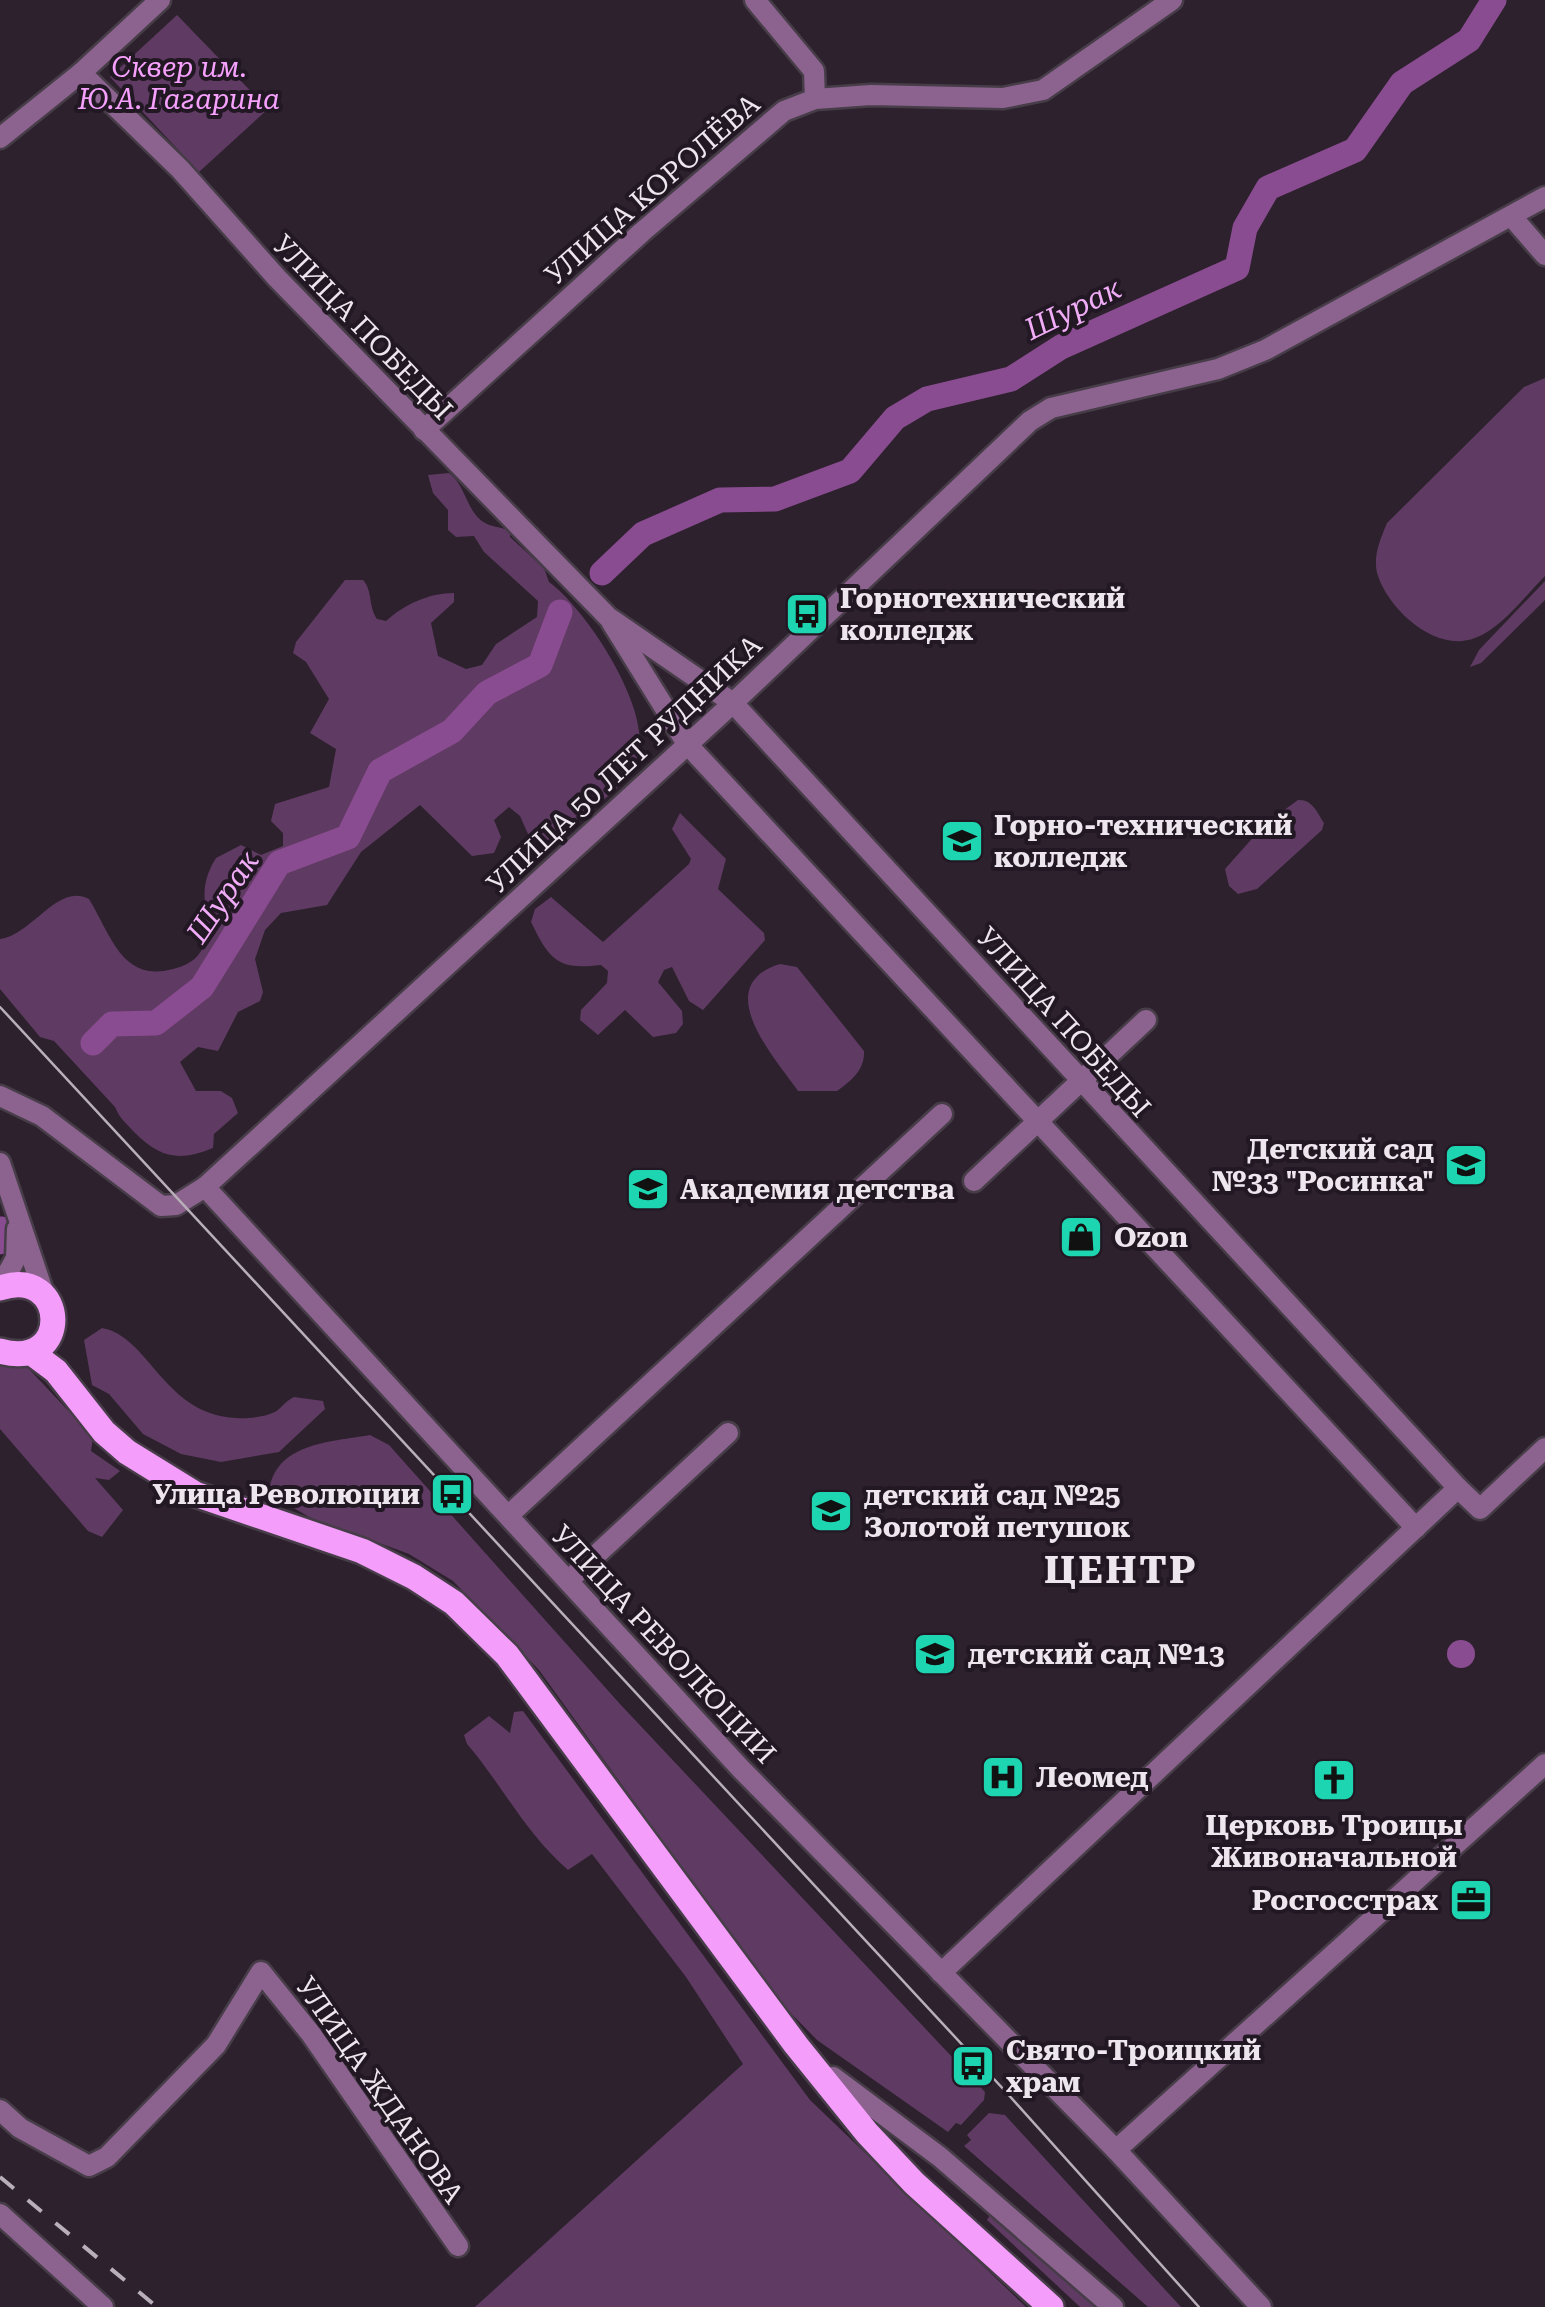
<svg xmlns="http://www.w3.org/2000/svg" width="1545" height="2307" font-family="'Roboto Serif',serif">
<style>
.green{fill:#5f3a62}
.water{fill:#8a4c90}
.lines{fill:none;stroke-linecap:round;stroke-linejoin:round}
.river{stroke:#8a4c90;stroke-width:25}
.minor-casing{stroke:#473d48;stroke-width:25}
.major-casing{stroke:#473d48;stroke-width:30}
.minor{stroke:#8c638f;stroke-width:20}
.major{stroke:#f49dfb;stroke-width:25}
.tram{stroke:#b8afb8;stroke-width:2.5}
.rail{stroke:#b8afb8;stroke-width:4;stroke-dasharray:18 18;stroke-linecap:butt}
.labels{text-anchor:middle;stroke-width:8;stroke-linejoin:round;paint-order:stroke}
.park-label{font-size:28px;font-style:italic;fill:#f7a1fe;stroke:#221823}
.street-label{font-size:28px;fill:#eee6ee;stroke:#221823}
.poi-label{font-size:28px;font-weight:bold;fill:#eee6ee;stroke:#221823;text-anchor:start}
.water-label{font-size:30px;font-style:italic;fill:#f0acf6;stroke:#221823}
.district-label{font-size:38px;font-weight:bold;letter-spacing:2.5px;fill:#eee6ee;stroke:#221823}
</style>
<rect width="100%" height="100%" fill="#2c212d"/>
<!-- green -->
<g class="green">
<polygon points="177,15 268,109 199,172 110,77"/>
<path d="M1545 378V576C1525 596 1502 628 1475 638 1436 653 1390 611 1378 576 1372 558 1380 540 1387 523L1524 387Z"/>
<path d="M449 473C467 486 466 514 487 524 493 527 502 527 510 531V537L544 568 549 582C586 609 647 703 639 749 634 779 607 797 585 814 568 828 555 842 532 843L520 816 509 807 494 820 501 837 494 853 472 856 420 805 361 852 327 905 281 913 265 930 255 959 263 992 260 1001 238 1012 218 1051 198 1047 180 1062 196 1091H221L232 1098 238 1113 214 1134 213 1148C179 1162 160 1158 134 1132 125 1122 120 1119 115 1107L54 1041 40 1037 0 989V939C32 935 58 882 89 899 111 935 122 983 173 969 185 966 198 960 203 947 215 915 192 896 216 858L241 845 261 855 283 846V833L271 821 275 804 329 787 336 749 310 733 329 699 306 662 293 653 296 642 345 580H363C373 591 368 606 377 619L386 621C405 604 429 593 454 593V602L431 623 438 656 466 669 482 665 496 644 537 617 538 601 484 552 474 536 456 537 448 530V510L433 493 428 475Z"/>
<polygon points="1545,581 1545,600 1481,663 1470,667 1479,650"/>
<path d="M1298 800C1312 799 1317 812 1324 823L1322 830 1257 889 1238 894 1229 886 1225 869 1265 824Z"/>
<path d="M680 813 726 859 718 889 764 933 765 940 703 1010 689 1001 672 967 664 970 658 982 682 1011 683 1024 676 1033 653 1037 625 1010 598 1035 580 1020 581 1010 607 983 608 971 601 965C558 970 550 961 531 922L535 909 551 897 603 942 689 864 691 859 672 829Z"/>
<path d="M780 964 797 967 864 1051C865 1070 851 1081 837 1091H798C775 1058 709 986 780 964Z"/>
<path d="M102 1328C149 1336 164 1415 236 1418 247 1419 265 1417 275 1412 282 1408 285 1401 294 1397L323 1401 325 1409 279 1452 221 1462 181 1454 143 1434 109 1394 92 1385 84 1340Z"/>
<polygon points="0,1364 28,1368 93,1437 91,1451 120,1471 109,1480 95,1478 123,1510 102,1537 88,1531 0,1429"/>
<path d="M370 1435 389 1445 620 1704 985 2092 984 2100 961 2125 956 2123 948 2132 817 2040 775 1997 539 1670 453 1581 409 1554 309 1517 269 1493C274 1443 330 1442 370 1435Z"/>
<path d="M523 1711 810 2100 1026 2307H475L743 2064 686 1977 592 1854 568 1870C525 1833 503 1786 467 1744L464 1735 489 1716 510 1733 514 1712Z"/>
<polygon points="989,2113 1005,2115 1181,2307 1148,2307 964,2146 971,2140 967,2135"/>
<polygon points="990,2215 1096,2307 1080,2307 987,2220"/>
</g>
<!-- water -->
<circle class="water" cx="1461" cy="1654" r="14"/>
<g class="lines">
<!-- river -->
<g class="river">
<polyline points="602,573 643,534 720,500 775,499 850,471 895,418 927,399 1011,379 1061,347 1237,268 1245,228 1268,188 1355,150 1402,83 1469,40 1494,0"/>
<polyline points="93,1043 112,1024 156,1023 202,987 279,863 348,837 380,771 452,731 487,693 540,665 560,612"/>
<polyline points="0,1242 2,1229"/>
</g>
<!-- minor casing -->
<g class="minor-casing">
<g id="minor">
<polyline points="755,0 814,71 815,99"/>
<polyline points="81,73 180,169 277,278 608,617 733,703 1458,1488"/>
<polyline points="0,138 81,73 160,0"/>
<polyline points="1512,217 1545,255"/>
<polyline points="424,430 642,232 784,111 815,99 871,95 1003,98 1043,90 1172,0"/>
<polyline points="612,623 687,744 1416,1528"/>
<polyline points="0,1096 42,1116 161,1206 176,1205 205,1187 741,1769 1116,2150 1261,2307"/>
<polyline points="0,1163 44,1294"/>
<polyline points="974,1181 1146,1020"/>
<polyline points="205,1187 733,703 1030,421 1051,408 1218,369 1265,350 1545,197"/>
<polyline points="0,1287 16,1258 17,1229"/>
<polyline points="509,1515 942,1114"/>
<polyline points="569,1580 728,1433"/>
<polyline points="941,1973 1458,1488 1480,1509 1545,1448"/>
<polyline points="833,2077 940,2157 1113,2307"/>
<polyline points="0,2110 20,2128 89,2166 107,2157 216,2045 261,1972 311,2034 458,2246"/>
<polyline points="1116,2150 1545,1764"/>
<polyline points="0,2214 103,2307"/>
</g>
</g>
<!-- major casing -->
<g class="major-casing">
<g id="major">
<path d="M0 1288C68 1265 73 1372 0 1351"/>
<polyline points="32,1353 56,1371 104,1432 127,1452 195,1494 362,1551 414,1577 454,1603 507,1655 796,2045 867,2133 914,2183 1051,2307"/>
</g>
</g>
<!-- minor -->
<use href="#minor" class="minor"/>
<!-- major -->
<use href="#major" class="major"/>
<!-- tram -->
<polyline class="tram" points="0,1007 1006,2092 1199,2307"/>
<!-- rail -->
<polyline class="rail" points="0,2177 157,2307"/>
</g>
<!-- icons -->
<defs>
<g id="bus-square" transform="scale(2.25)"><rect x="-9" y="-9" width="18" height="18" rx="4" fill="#1dd5b1" stroke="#221823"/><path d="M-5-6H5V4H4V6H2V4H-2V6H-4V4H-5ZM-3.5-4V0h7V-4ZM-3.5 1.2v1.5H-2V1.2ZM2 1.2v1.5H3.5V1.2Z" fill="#111"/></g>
<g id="university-square" transform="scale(2.25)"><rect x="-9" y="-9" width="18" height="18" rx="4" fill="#1dd5b1" stroke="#221823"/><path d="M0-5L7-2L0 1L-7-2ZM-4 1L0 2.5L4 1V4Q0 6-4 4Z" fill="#111"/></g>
<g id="school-square" transform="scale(2.25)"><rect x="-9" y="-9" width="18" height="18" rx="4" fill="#1dd5b1" stroke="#221823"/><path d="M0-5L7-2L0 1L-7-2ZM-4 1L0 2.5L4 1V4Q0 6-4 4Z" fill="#111"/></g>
<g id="shop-square" transform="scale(2.25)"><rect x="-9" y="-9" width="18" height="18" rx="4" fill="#1dd5b1" stroke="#221823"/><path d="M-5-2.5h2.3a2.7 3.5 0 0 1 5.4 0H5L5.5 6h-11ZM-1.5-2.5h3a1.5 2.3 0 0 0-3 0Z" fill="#111"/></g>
<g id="hospital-square" transform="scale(2.25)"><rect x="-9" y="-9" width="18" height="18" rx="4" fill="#1dd5b1" stroke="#221823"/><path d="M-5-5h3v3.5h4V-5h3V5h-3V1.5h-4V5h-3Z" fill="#111"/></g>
<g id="church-square" transform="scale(2.25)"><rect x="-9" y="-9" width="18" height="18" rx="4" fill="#1dd5b1" stroke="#221823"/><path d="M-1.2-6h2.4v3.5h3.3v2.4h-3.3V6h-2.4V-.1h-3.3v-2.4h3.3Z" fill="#111"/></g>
<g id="office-square" transform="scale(2.25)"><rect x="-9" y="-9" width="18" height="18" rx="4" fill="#1dd5b1" stroke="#221823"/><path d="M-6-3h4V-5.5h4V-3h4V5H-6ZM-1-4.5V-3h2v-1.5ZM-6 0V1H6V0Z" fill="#111"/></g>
</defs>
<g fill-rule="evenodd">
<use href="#bus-square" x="807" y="614"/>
<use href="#university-square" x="962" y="841"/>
<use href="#school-square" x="1466" y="1165"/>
<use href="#school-square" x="648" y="1189"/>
<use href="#shop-square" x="1081" y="1237"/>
<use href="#bus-square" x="452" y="1494"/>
<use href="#school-square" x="831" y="1511"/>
<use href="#school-square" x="935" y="1654"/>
<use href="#hospital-square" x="1003" y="1777"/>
<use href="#church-square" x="1334" y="1780"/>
<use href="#office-square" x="1471" y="1900"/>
<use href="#bus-square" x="973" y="2066"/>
</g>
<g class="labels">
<!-- park labels -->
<g class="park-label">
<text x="179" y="77">Сквер им.<tspan x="179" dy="32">Ю.А. Гагарина</tspan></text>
</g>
<!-- street labels -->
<g class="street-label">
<text transform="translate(652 189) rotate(-41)" y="10">УЛИЦА КОРОЛЁВА</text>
<text transform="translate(363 327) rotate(46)" y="10">УЛИЦА ПОБЕДЫ</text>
<text transform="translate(624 764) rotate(-43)" y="10">УЛИЦА 50 ЛЕТ РУДНИКА</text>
<text transform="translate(1064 1022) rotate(48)" y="10">УЛИЦА ПОБЕДЫ</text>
<text transform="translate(664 1644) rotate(47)" y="10">УЛИЦА РЕВОЛЮЦИИ</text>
<text transform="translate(380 2090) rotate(55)" y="10">УЛИЦА ЖДАНОВА</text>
</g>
<!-- poi labels -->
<g class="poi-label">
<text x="840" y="608">Горнотехнический<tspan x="840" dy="32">колледж</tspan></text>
<text x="994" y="835">Горно-технический<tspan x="994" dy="32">колледж</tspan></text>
<text x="1434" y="1159" text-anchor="end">Детский сад<tspan x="1434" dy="32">№33 "Росинка"</tspan></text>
<text x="680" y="1199">Академия детства</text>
<text x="1114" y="1247">Ozon</text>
<text x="420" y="1504" text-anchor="end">Улица Революции</text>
<text x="864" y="1505">детский сад №25<tspan x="864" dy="32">Золотой петушок</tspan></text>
<text x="968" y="1664">детский сад №13</text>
<text x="1036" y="1787">Леомед</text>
<text x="1334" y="1835" text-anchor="middle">Церковь Троицы<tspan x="1334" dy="32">Живоначальной</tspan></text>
<text x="1438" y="1910" text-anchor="end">Росгосстрах</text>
<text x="1006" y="2060">Свято-Троицкий<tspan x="1006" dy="32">храм</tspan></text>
</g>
<!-- water labels -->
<g class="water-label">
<text transform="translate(1073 309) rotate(-26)" y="10">Шурак</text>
<text transform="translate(223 897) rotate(-56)" y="10">Шурак</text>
</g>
<!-- district labels -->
<g class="district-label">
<text x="1121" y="1583">ЦЕНТР</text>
</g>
</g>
</svg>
